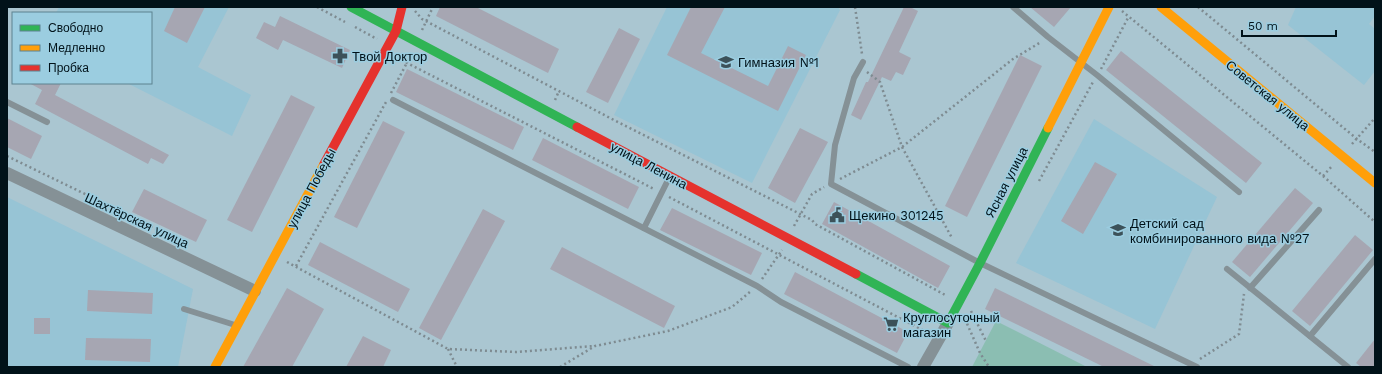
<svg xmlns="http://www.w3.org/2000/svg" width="1382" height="374" font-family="'Work Sans',sans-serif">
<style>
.built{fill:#97c4d5}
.green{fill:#8bbeb2}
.building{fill:#a6a6b2}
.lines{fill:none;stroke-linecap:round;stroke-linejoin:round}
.path{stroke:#7e8b91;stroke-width:2.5;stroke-dasharray:2 3;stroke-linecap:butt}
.lane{stroke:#859196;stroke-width:6}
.street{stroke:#859196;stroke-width:12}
.fast{stroke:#30b455;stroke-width:9}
.slow{stroke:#ff9f0a;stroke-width:9}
.jam{stroke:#e5322d;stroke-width:9}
.labels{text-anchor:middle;stroke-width:3;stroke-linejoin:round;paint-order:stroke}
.poi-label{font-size:13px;fill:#011219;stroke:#9bcde0;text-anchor:start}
.street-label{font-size:13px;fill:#011219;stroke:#9bcde0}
</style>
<rect width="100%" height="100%" fill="#aac6d1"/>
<!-- built -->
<g class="built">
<polygon points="59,7 229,7 198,67 251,95 232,136 127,83 151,83 151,13 56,13"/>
<polygon points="667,7 838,7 840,10 752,183 614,115"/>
<polygon points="1296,7 1375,7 1375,16 1369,24 1375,29 1375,71 1364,85 1288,25"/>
<polygon points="1094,119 1217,197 1155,329 1016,263"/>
<polygon points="7,197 193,289 178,367 7,367"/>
</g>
<!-- green -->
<polygon class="green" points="996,321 1087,367 972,367"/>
<!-- building -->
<g class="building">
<polygon points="175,7 205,7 187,43 164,31"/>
<polygon points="440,7 476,7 559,49 548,73 436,16"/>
<polygon points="691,7 725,7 701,53 768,86 788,46 806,55 778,111 667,55"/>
<polygon points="904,7 910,7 918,11 899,52 911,58 903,75 896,72 891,81 882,77 861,120 851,115 866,82 868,82"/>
<polygon points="1030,7 1071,7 1054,27"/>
<polygon points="280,16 350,50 342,68 283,40 278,50 256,38 264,22 275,27"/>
<polygon points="619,28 640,39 608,103 586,92"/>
<polygon points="1121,51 1262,163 1246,183 1106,70"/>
<polygon points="1020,55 1042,66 967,217 945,206"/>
<polygon points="407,69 524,127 513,150 396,92"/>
<polygon points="29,83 61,83 55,95 169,155 163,164 151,158 148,164 35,104 42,90"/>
<polygon points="291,95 315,107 252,232 227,220"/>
<polygon points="7,118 42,136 31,159 7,147"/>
<polygon points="383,121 405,132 357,228 334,217"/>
<polygon points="800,128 828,142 795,203 768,188"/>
<polygon points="543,138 639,187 628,209 532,160"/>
<polygon points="1095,162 1117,174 1083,234 1061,221"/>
<polygon points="1295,188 1313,203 1250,277 1232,262"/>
<polygon points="144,189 207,220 196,242 132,212"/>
<polygon points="834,202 950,266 938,288 822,224"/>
<polygon points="672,208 762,253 751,275 660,230"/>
<polygon points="483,209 505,221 441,340 419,328"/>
<polygon points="1355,235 1373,250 1310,326 1292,311"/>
<polygon points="320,242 410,289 398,312 308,265"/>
<polygon points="562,247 675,306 664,328 550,269"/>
<polygon points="795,272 908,332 897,353 784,294"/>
<polygon points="287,288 324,309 292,367 243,367"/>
<polygon points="995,288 1156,367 1104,367 985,309"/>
<polygon points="88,290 153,293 152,314 87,311"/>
<rect x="34" y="318" width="16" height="16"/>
<polygon points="363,336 391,350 383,367 346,367"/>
<polygon points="86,338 151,339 150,362 85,360"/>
<polygon points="1375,339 1375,367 1361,367 1356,363"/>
</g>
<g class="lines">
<!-- path -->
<g class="path">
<polyline points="317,7 345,22"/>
<polyline points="855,7 862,54"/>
<polyline points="1198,7 1357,139 1375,152"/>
<polyline points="415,11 422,19 610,118 812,220 815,224 947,296"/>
<polyline points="1122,11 1323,176 1375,222"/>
<polyline points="355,27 377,39"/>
<polyline points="422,30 433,7"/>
<polyline points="399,55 407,63 654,189"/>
<polyline points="1101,69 1129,16"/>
<polyline points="867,72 880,82 902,147 952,238"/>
<polyline points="391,93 411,55"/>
<polyline points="555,100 559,91"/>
<polyline points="1352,144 1375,118"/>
<polyline points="7,156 161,231"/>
<polyline points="1323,176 1332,166"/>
<polyline points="840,179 902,147 1013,59 1041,42"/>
<polyline points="1039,181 1093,82"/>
<polyline points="669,197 930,334"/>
<polyline points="794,226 812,194 824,187"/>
<polyline points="287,262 448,349 516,352 594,346"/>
<polyline points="296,266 386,102"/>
<polyline points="762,279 782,250"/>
<polyline points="971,311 986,341"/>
<polyline points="965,319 980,353 989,367"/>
<polyline points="448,349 457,367"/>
<polyline points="1200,359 1239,334 1244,294"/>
<polyline points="560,367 595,346 668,331 732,307 751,291"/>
</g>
<!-- lane -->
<g class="lane">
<polyline points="1013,7 1048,37 1097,75 1239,192"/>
<polyline points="863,62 854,78 835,145 831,184 980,263 1197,367"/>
<polyline points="393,100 757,286 781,302 908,367"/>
<polyline points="7,102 47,122"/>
<polyline points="644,228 669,178"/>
<polyline points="1227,269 1348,367"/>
<polyline points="1250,288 1319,210"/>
<polyline points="184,309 235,325"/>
<polyline points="1310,336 1375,259"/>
</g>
<!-- street -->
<g class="street">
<polyline points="7,173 255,291"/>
<polyline points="923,367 948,323"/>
</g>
<!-- fast -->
<g class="fast">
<polyline points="351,7 577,127"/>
<polyline points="856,274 948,323 980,263 1048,128"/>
</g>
<!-- slow -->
<g class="slow">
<polyline points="1161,7 1375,183"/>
<polyline points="1048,128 1109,7"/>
<polyline points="215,367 324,164"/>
</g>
<!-- jam -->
<g class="jam">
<polyline points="577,127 856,274"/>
<polyline points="324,164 396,31 402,7"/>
</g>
</g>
<!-- icons -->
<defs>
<g id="pharmacy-bare" transform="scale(1.2)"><path d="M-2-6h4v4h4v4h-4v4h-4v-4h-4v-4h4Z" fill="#3c5159" stroke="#9bcde0" stroke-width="2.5" paint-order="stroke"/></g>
<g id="school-bare" transform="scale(1.2)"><path d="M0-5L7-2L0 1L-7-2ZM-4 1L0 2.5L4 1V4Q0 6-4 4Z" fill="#3c5159" stroke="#9bcde0" stroke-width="2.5" paint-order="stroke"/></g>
<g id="civic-bare" transform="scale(1.2)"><path d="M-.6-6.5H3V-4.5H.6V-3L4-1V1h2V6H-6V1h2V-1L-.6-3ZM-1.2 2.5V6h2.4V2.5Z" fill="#3c5159" stroke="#9bcde0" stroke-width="2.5" paint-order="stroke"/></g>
<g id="supermarket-bare" transform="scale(1.2)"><path d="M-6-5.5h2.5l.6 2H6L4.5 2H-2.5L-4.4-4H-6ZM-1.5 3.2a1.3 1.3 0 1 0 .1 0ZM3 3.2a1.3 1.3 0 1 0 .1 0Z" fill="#3c5159" stroke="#9bcde0" stroke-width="2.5" paint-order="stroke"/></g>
</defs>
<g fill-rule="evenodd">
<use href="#pharmacy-bare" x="340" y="56"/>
<use href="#school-bare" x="726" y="62"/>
<use href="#civic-bare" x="837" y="215"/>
<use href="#school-bare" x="1118" y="230"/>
<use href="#supermarket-bare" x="891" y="324"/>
</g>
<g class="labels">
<!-- poi labels -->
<g class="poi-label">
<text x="352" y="61">Твой Доктор</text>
<text x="738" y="67">Гимназия №1</text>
<text x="849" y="220">Щекино 301245</text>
<text x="1130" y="228">Детский сад<tspan x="1130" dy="15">комбинированного вида №27</tspan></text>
<text x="903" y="322">Круглосуточный<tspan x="903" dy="15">магазин</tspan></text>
</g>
<!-- street labels -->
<g class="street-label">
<text transform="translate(1268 95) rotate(39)" y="5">Советская улица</text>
<text transform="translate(649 165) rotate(28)" y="5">улица Ленина</text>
<text transform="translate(1006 182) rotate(-63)" y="5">Ясная улица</text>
<text transform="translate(311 188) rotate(-62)" y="5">улица Победы</text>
<text transform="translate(137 220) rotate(25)" y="5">Шахтёрская улица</text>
</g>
</g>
<!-- border -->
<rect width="1382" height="374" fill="none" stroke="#011219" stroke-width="16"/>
<!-- legend -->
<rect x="12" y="12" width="140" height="72" fill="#9bcde0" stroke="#5d8290"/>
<rect x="20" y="25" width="20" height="6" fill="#30b455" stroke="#5d8290"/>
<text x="48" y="32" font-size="12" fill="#011219">Свободно</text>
<rect x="20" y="45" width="20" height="6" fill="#ff9f0a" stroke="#5d8290"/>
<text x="48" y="52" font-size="12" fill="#011219">Медленно</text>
<rect x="20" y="65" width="20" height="6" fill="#e5322d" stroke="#5d8290"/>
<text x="48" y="72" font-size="12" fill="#011219">Пробка</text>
<!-- scale -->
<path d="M1242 30v6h94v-6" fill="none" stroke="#011219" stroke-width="2"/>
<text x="1248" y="30" font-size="12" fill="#011219" stroke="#9bcde0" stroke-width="3" paint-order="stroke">50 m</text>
</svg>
